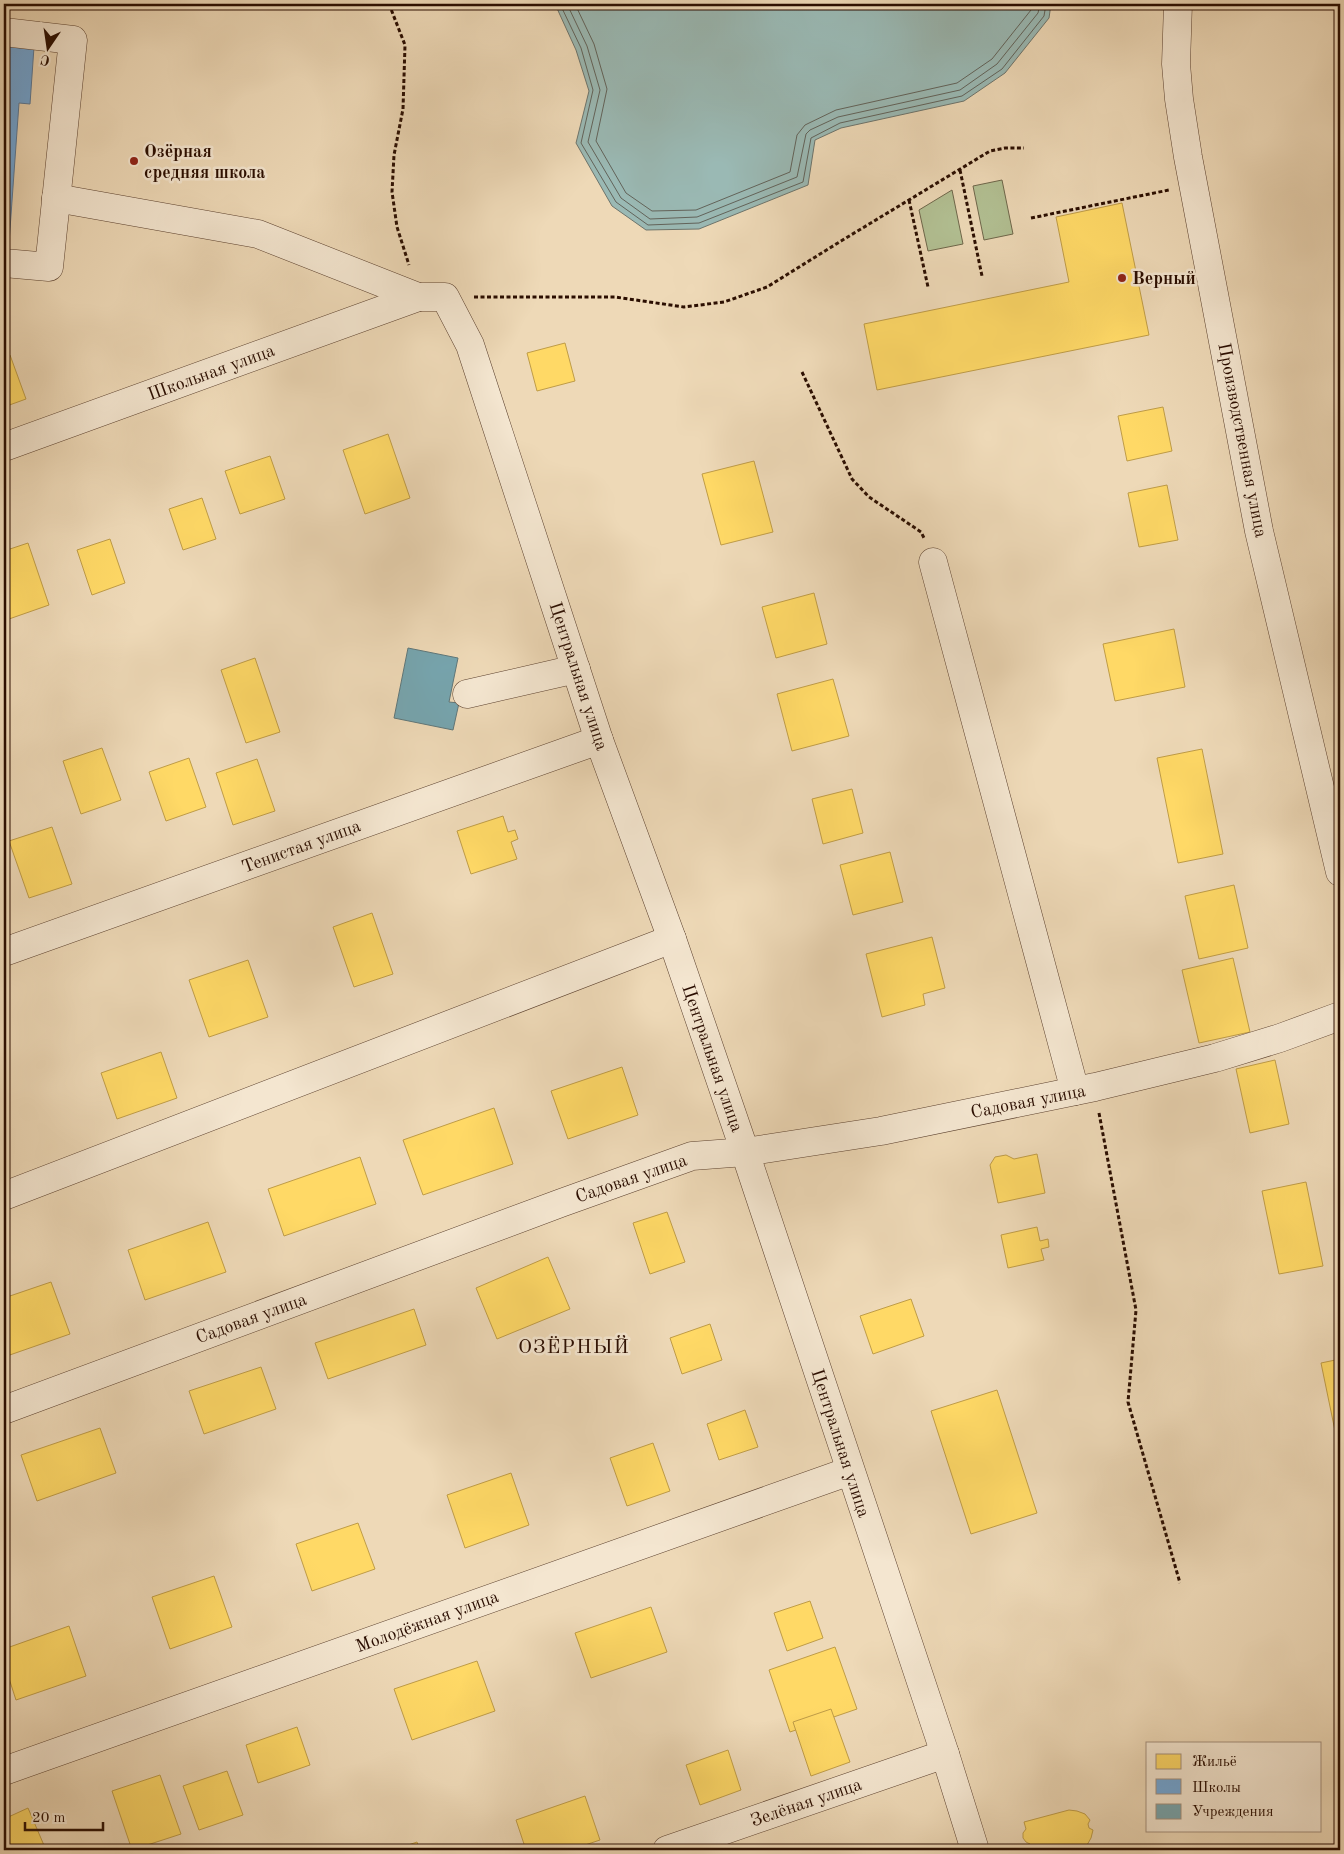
<svg xmlns="http://www.w3.org/2000/svg" width="1344" height="1854" font-family="'Old Standard TT',serif">
<style>
.green{fill:#b2c093;stroke:#6e664a}
.water{fill:#9ab9b4;stroke:#6d746c}
.homes{fill:#ffd966;stroke:#bf9c47}
.schools{fill:#6fa8dc;stroke:#5a7a9a}
.public{fill:#76a5af;stroke:#5f777a}
.lines{fill:none;stroke-linecap:round;stroke-linejoin:round}
.shore{stroke:#62635a;stroke-width:1}
.minor-casing{stroke:#5b402e;stroke-width:29}
.path{stroke:#2a0d00;stroke-width:3;stroke-dasharray:4 2.5;stroke-linecap:butt}
.minor{stroke:#f4e6d0;stroke-width:28}
.poi-dot{fill:#8f2418;stroke:#f4e6d0;stroke-width:2}
.labels{text-anchor:middle;stroke-width:5;stroke-linejoin:round;paint-order:stroke}
.poi-label{font-size:18px;font-weight:bold;fill:#2a0d00;stroke:#f4e6d0;text-anchor:start}
.street-label{font-size:18px;fill:#2a0d00;stroke:#f4e6d0}
.quarter-label{font-size:20px;letter-spacing:1px;fill:#2a0d00;stroke:#f4e6d0}
</style>
<rect width="100%" height="100%" fill="#eed9b7"/>
<filter id="stains"><feTurbulence type="fractalNoise" baseFrequency=".004" numOctaves="4"/><feColorMatrix values="0 0 0 0 .2 0 0 0 0 .09 0 0 0 0 .02 0 0 0 .5 -.17"/></filter>
<radialGradient id="worn" r=".72"><stop offset=".6" stop-color="#630" stop-opacity="0"/><stop offset="1" stop-color="#630" stop-opacity=".3"/></radialGradient>
<!-- green -->
<g class="green">
<polygon points="1002,180 1013,234 984,240 973,186"/>
<polygon points="952,190 963,244 928,251 919,210"/>
</g>
<!-- water -->
<polygon class="water" points="555,4 1051,4 1049,18 1005,73 964,101 841,128 815,140 808,185 699,229 646,230 612,206 576,143 589,91 576,50"/>
<!-- homes -->
<g class="homes">
<polygon points="1122,203 1149,335 877,390 864,324 1069,282 1056,217"/>
<polygon points="565,343 575,381 537,391 527,353"/>
<polygon points="10,355 26,399 4,407 4,357"/>
<polygon points="1163,407 1172,451 1127,461 1118,416"/>
<polygon points="388,434 410,498 365,514 343,450"/>
<polygon points="270,456 285,499 240,514 225,471"/>
<polygon points="754,461 773,532 721,545 702,474"/>
<polygon points="1167,485 1178,540 1139,547 1128,493"/>
<polygon points="202,498 216,539 183,550 169,509"/>
<polygon points="110,539 125,583 92,595 77,550"/>
<polygon points="28,543 49,605 9,619 4,604 4,551"/>
<polygon points="814,593 827,644 776,658 762,607"/>
<polygon points="1174,629 1185,687 1115,701 1103,644"/>
<polygon points="255,658 280,732 246,743 221,670"/>
<polygon points="833,679 849,736 792,751 777,694"/>
<polygon points="102,748 121,800 81,814 63,761"/>
<polygon points="1202,749 1223,854 1178,863 1157,758"/>
<polygon points="189,758 206,807 166,821 149,772"/>
<polygon points="257,759 275,811 233,825 216,773"/>
<polygon points="852,789 863,833 823,844 812,799"/>
<polygon points="503,816 508,832 515,830 518,839 511,842 517,859 471,874 457,831"/>
<polygon points="52,827 72,884 29,898 9,841"/>
<polygon points="890,852 903,902 853,915 840,865"/>
<polygon points="1234,885 1248,948 1199,959 1185,896"/>
<polygon points="372,913 393,974 354,987 333,927"/>
<polygon points="932,937 945,988 923,994 925,1005 882,1017 866,954"/>
<polygon points="1233,958 1250,1032 1199,1043 1182,970"/>
<polygon points="248,960 268,1017 209,1037 189,980"/>
<polygon points="161,1052 177,1098 117,1119 101,1073"/>
<polygon points="1275,1060 1289,1124 1250,1133 1236,1069"/>
<polygon points="622,1067 638,1115 568,1139 551,1091"/>
<polygon points="494,1108 513,1164 423,1195 403,1140"/>
<polygon points="1037,1154 1045,1193 998,1203 990,1165 995,1157 1006,1155 1014,1159"/>
<polygon points="360,1157 376,1204 284,1236 268,1189"/>
<polygon points="1306,1182 1323,1266 1279,1274 1262,1191"/>
<polygon points="667,1212 685,1262 650,1274 633,1223"/>
<polygon points="208,1222 226,1272 145,1300 128,1250"/>
<polygon points="1037,1227 1040,1241 1048,1239 1049,1247 1041,1249 1044,1260 1008,1268 1001,1235"/>
<polygon points="548,1257 570,1309 497,1339 476,1288"/>
<polygon points="51,1282 70,1334 4,1357 4,1298"/>
<polygon points="911,1299 924,1336 873,1354 860,1316"/>
<polygon points="414,1309 426,1345 328,1379 315,1343"/>
<polygon points="710,1324 722,1360 682,1374 670,1338"/>
<polygon points="1340,1359 1340,1455 1321,1363"/>
<polygon points="261,1367 276,1409 204,1434 189,1391"/>
<polygon points="997,1390 1037,1513 971,1534 931,1411"/>
<polygon points="745,1410 758,1447 719,1460 707,1424"/>
<polygon points="100,1428 116,1473 37,1501 21,1455"/>
<polygon points="653,1443 670,1491 627,1506 610,1458"/>
<polygon points="511,1473 529,1525 465,1548 447,1495"/>
<polygon points="358,1523 375,1569 312,1591 296,1544"/>
<polygon points="214,1576 232,1627 170,1649 152,1597"/>
<polygon points="810,1601 823,1638 787,1651 774,1613"/>
<polygon points="651,1607 667,1652 591,1678 575,1633"/>
<polygon points="69,1626 86,1676 16,1700 4,1663 4,1649"/>
<polygon points="835,1647 857,1709 790,1732 769,1670"/>
<polygon points="477,1661 495,1711 412,1740 394,1689"/>
<polygon points="831,1709 850,1762 811,1776 793,1722"/>
<polygon points="297,1727 310,1765 258,1783 246,1745"/>
<polygon points="728,1750 741,1790 700,1805 686,1765"/>
<polygon points="227,1771 243,1815 199,1830 183,1786"/>
<polygon points="160,1775 181,1834 132,1850 112,1791"/>
<polygon points="585,1796 600,1840 570,1850 526,1850 516,1820"/>
<polygon points="28,1808 46,1850 4,1850 4,1819"/>
<polygon points="1069,1810 1077,1811 1085,1814 1090,1820 1088,1824 1089,1828 1093,1830 1091,1838 1087,1845 1075,1850 1021,1850 1025,1848 1025,1846 1030,1844 1026,1842 1023,1838 1023,1833 1026,1829 1024,1822"/>
<polygon points="417,1842 420,1850 394,1850"/>
</g>
<!-- schools -->
<polygon class="schools" points="4,45 34,47 30,104 19,103 8,257 4,256"/>
<!-- public -->
<polygon class="public" points="408,648 458,658 449,702 459,703 453,730 394,718"/>
<g class="lines">
<!-- shore -->
<g class="shore">
<polyline points="560,4 581,48 593,90 581,143 616,202 648,225 699,223 803,182 811,138 840,123 962,96 1002,69 1044,16 1046,4"/>
<polyline points="567,4 587,46 600,90 588,142 621,198 650,219 697,217 797,177 806,134 810,130 838,117 960,90 997,64 1038,13 1040,4"/>
<polyline points="575,4 594,44 607,89 596,141 626,193 652,211 696,210 790,172 797,135 805,125 836,110 957,83 992,59 1031,10 1032,4"/>
</g>
<!-- minor casing -->
<g class="minor-casing">
<g id="minor">
<polyline points="1178,4 1176,64 1179,99 1188,157 1259,531 1340,872"/>
<polyline points="4,32 73,40 49,267 4,263"/>
<polyline points="56,198 258,234 418,297 445,297 470,345 599,740 672,939 745,1152 945,1754 975,1850"/>
<polyline points="4,447 418,297"/>
<polyline points="933,562 1075,1091"/>
<polyline points="467,694 576,669"/>
<polyline points="4,952 599,740"/>
<polyline points="4,1196 672,939"/>
<polyline points="4,1410 561,1203 692,1156 745,1152 881,1131 1095,1087 1215,1058 1280,1038 1340,1016"/>
<polyline points="4,1771 850,1471"/>
<polyline points="667,1850 945,1754"/>
</g>
</g>
<!-- path -->
<g class="path">
<polyline points="389,4 405,45 403,109 394,155 392,192 397,227 409,265"/>
<polyline points="960,170 982,276"/>
<polyline points="909,200 928,287"/>
<polyline points="1031,218 1169,190"/>
<polyline points="474,297 615,297 684,307 724,302 767,287 841,241 990,151 1005,148 1024,148"/>
<polyline points="802,372 852,479 869,497 921,532 924,538"/>
<polyline points="1099,1113 1136,1310 1128,1402 1180,1583"/>
</g>
<!-- minor -->
<use href="#minor" class="minor"/>
</g>
<!-- markers -->
<g class="poi-dot">
<circle cx="134" cy="161" r="5"/>
<circle cx="1122" cy="278" r="5"/>
</g>
<g class="labels">
<!-- poi labels -->
<g class="poi-label">
<text x="144" y="157">Озёрная<tspan x="144" dy="21">средняя школа</tspan></text>
<text x="1132" y="284">Верный</text>
</g>
<!-- street labels -->
<g class="street-label">
<text transform="translate(211 372) rotate(-20)" y="6">Школьная улица</text>
<text transform="translate(1243 440) rotate(79)" y="6">Производственная улица</text>
<text transform="translate(579 676) rotate(72)" y="6">Центральная улица</text>
<text transform="translate(301 846) rotate(-20)" y="6">Тенистая улица</text>
<text transform="translate(713 1058) rotate(71)" y="6">Центральная улица</text>
<text transform="translate(1028 1101) rotate(-11)" y="6">Садовая улица</text>
<text transform="translate(631 1178) rotate(-19)" y="6">Садовая улица</text>
<text transform="translate(251 1318) rotate(-20)" y="6">Садовая улица</text>
<text transform="translate(841 1443) rotate(72)" y="6">Центральная улица</text>
<text transform="translate(427 1621) rotate(-20)" y="6">Молодёжная улица</text>
<text transform="translate(806 1802) rotate(-19)" y="6">Зелёная улица</text>
</g>
<!-- quarter labels -->
<g class="quarter-label">
<text x="574" y="1353">ОЗЁРНЫЙ</text>
</g>
</g>
<!-- margin -->
<rect width="1344" height="1854" fill="none" stroke="#eed9b7" stroke-width="20"/>
<rect x="5" y="5" width="1334" height="1844" fill="none" stroke="#2a0d00" stroke-width="2.5"/>
<rect x="10" y="10" width="1324" height="1834" fill="none" stroke="#2a0d00"/>
<!-- legend -->
<rect x="1146" y="1742" width="175" height="90" fill="#f4e6d0" stroke="#a38f7d"/>
<rect x="1156" y="1754" width="25" height="15" fill="#ffd966" stroke="#a38f7d"/>
<text x="1192" y="1766" font-size="15" fill="#2a0d00">Жильё</text>
<rect x="1156" y="1779" width="25" height="15" fill="#6fa8dc" stroke="#a38f7d"/>
<text x="1192" y="1792" font-size="15" fill="#2a0d00">Школы</text>
<rect x="1156" y="1804" width="25" height="15" fill="#76a5af" stroke="#a38f7d"/>
<text x="1192" y="1816" font-size="15" fill="#2a0d00">Учреждения</text>
<!-- north arrow -->
<g transform="translate(48 48) rotate(193)" stroke="#f4e6d0" stroke-width="4" paint-order="stroke">
<path d="M0-4L9 19L0 12L-9 19Z" fill="#2a0d00"/>
<text y="-8" font-size="14" font-weight="bold" text-anchor="middle" fill="#2a0d00">С</text>
</g>
<!-- scale -->
<path d="M25 1822v8h78v-8" fill="none" stroke="#2a0d00" stroke-width="2.5"/>
<text x="32" y="1822" font-size="15" fill="#2a0d00" stroke="#f4e6d0" stroke-width="4" paint-order="stroke">20 m</text>
<rect width="100%" height="100%" filter="url(#stains)"/>
<rect width="100%" height="100%" fill="url(#worn)"/>
</svg>
